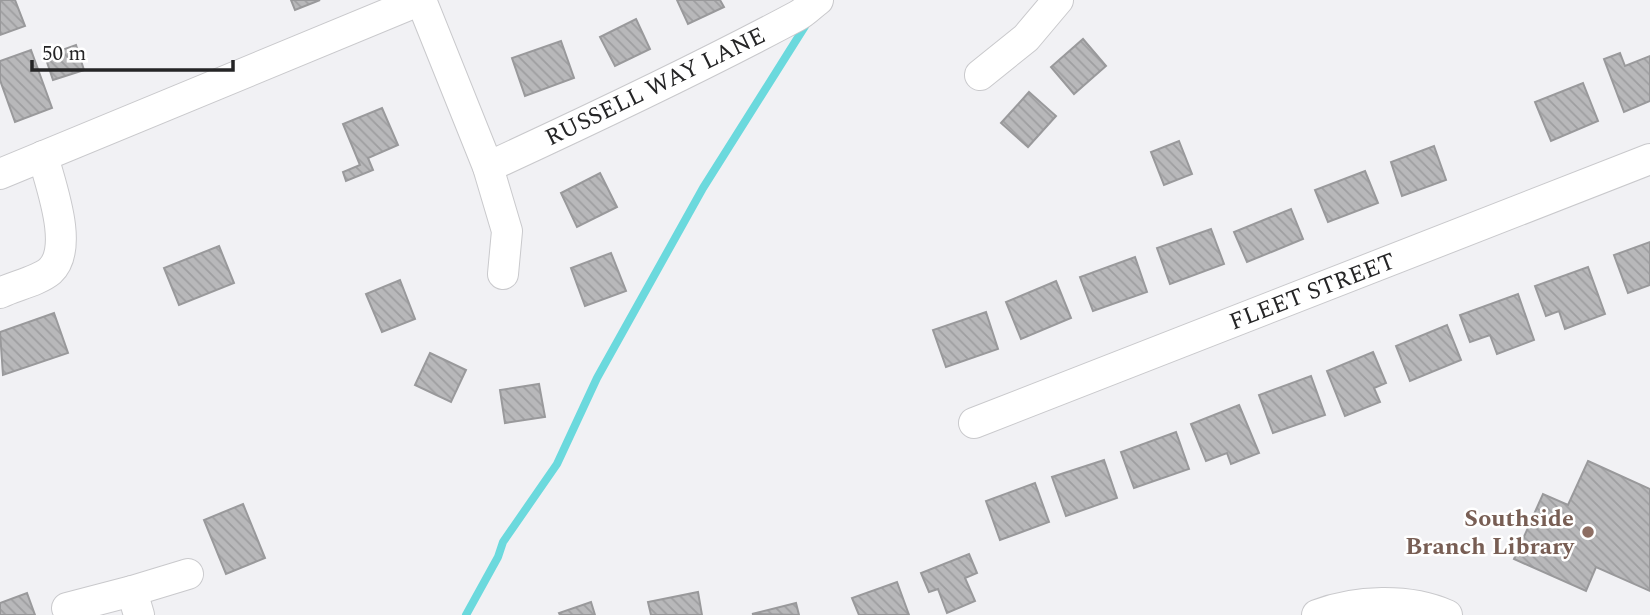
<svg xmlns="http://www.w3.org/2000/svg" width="1650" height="615" font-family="Spectral,serif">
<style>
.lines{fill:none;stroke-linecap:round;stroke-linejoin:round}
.stream{stroke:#6bd9dd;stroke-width:8}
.building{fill:url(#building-back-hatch);stroke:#99999b;stroke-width:2}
.minor-casing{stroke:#c9c9cc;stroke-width:32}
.minor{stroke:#fff;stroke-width:30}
.education-dot{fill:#8d6e63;stroke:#fff;stroke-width:2.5}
.labels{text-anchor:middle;stroke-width:5;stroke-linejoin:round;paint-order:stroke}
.street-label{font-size:24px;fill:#252526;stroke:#fff}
.education-label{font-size:24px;font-weight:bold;fill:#785e54;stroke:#fff;text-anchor:end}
</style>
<defs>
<pattern id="building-back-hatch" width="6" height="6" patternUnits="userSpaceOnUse" patternTransform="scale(1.75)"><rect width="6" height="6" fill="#b8b8ba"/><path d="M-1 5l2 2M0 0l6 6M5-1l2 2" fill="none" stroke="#9e9ea0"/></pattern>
</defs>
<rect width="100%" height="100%" fill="#f1f1f4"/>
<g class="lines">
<!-- stream -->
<polyline class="stream" points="466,615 498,557 503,542 557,464 597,378 703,188 807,23"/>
</g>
<!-- building -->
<g class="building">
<polygon points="0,0 15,0 25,26 0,35"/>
<polygon points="291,0 320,0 295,10"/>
<polygon points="677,0 720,0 724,7 688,24"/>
<polygon points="636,19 650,49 615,66 600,37"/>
<polygon points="1083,39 1106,66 1074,94 1051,67"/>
<polygon points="561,41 574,78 525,96 512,58"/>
<polygon points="76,45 84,70 53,80 45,56"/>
<polygon points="31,50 52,108 15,122 0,80 0,61"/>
<polygon points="1620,53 1625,66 1650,56 1650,101 1624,112 1604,59"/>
<polygon points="1583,83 1598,121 1551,141 1535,102"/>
<polygon points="1029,92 1056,116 1028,147 1001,123"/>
<polygon points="382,108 398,145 368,158 373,170 346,181 343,172 360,165 343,124"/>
<polygon points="1179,141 1192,174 1164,185 1151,152"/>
<polygon points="1434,146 1446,180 1402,196 1391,162"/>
<polygon points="1365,171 1378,203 1328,222 1315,190"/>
<polygon points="600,173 617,207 577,227 561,193"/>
<polygon points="1291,209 1303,239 1247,262 1234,232"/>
<polygon points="1211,229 1224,264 1170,284 1157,248"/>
<polygon points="1650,242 1650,285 1628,293 1614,255"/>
<polygon points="219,246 234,283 179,305 164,268"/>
<polygon points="611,253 626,291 585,306 571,268"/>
<polygon points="1135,257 1147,292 1093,311 1080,277"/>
<polygon points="1588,267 1605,314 1565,329 1559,311 1546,316 1535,286"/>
<polygon points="400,280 415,319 382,332 366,294"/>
<polygon points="1056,281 1071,318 1021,339 1006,302"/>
<polygon points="1518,294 1534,340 1497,354 1490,335 1470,342 1460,315"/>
<polygon points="986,312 998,349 946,367 933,330"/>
<polygon points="54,313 68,353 3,375 0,332"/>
<polygon points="1447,325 1461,360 1410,381 1396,346"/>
<polygon points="1373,352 1386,383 1374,388 1380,402 1345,416 1327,371"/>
<polygon points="430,353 466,370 451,402 415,385"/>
<polygon points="1311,376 1325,415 1273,433 1259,395"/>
<polygon points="539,384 545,417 505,423 500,390"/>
<polygon points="1239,405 1259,453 1231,464 1227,453 1206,461 1191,424"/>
<polygon points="1176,432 1189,469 1134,488 1121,452"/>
<polygon points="1104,460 1117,498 1066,516 1052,477"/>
<polygon points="1588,461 1650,489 1650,591 1596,567 1586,591 1514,559 1543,494 1568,505"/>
<polygon points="1035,483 1049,522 1000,540 986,501"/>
<polygon points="243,504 265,558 226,574 204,520"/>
<polygon points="969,554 977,573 965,578 975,601 947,613 938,589 929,592 921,573"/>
<polygon points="897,582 909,615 859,615 852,598"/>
<polygon points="698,592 702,615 651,615 648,602"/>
<polygon points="27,593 35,615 0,615 0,603"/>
<polygon points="591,602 595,615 560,615 559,613"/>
<polygon points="796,603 799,615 752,614"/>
</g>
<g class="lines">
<!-- minor casing -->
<g class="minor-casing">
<g id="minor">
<polyline points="421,0 488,167 507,231 503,274"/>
<polyline points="980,75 1026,38 1058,0"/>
<path d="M488 167C592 119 696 70 797 16 805 12 811 5 818 0"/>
<polyline points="0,174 421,0"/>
<path d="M0 293C14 286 38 281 50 271 75 248 50 184 43 156"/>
<polyline points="974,423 1650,159"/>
<polyline points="132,591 188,574"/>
<polyline points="67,608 132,591 139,615"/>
<path d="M1317 615C1355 600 1409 598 1447 615"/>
</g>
</g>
<!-- minor -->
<use href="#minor" class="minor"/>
</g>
<!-- markers -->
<circle class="education-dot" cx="1588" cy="532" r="7"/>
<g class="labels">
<!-- street labels -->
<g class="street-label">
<text transform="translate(655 86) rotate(-26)" y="8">RUSSELL WAY LANE</text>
<text transform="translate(1312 291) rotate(-21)" y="8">FLEET STREET</text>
</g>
<!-- education labels -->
<g class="education-label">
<text x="1574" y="526">Southside<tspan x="1574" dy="28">Branch Library</tspan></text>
</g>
</g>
<!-- scale -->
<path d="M32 60v10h201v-10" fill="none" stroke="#252526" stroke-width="3.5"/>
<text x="42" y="60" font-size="21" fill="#252526" stroke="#ffffff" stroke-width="5" paint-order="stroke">50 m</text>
</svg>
